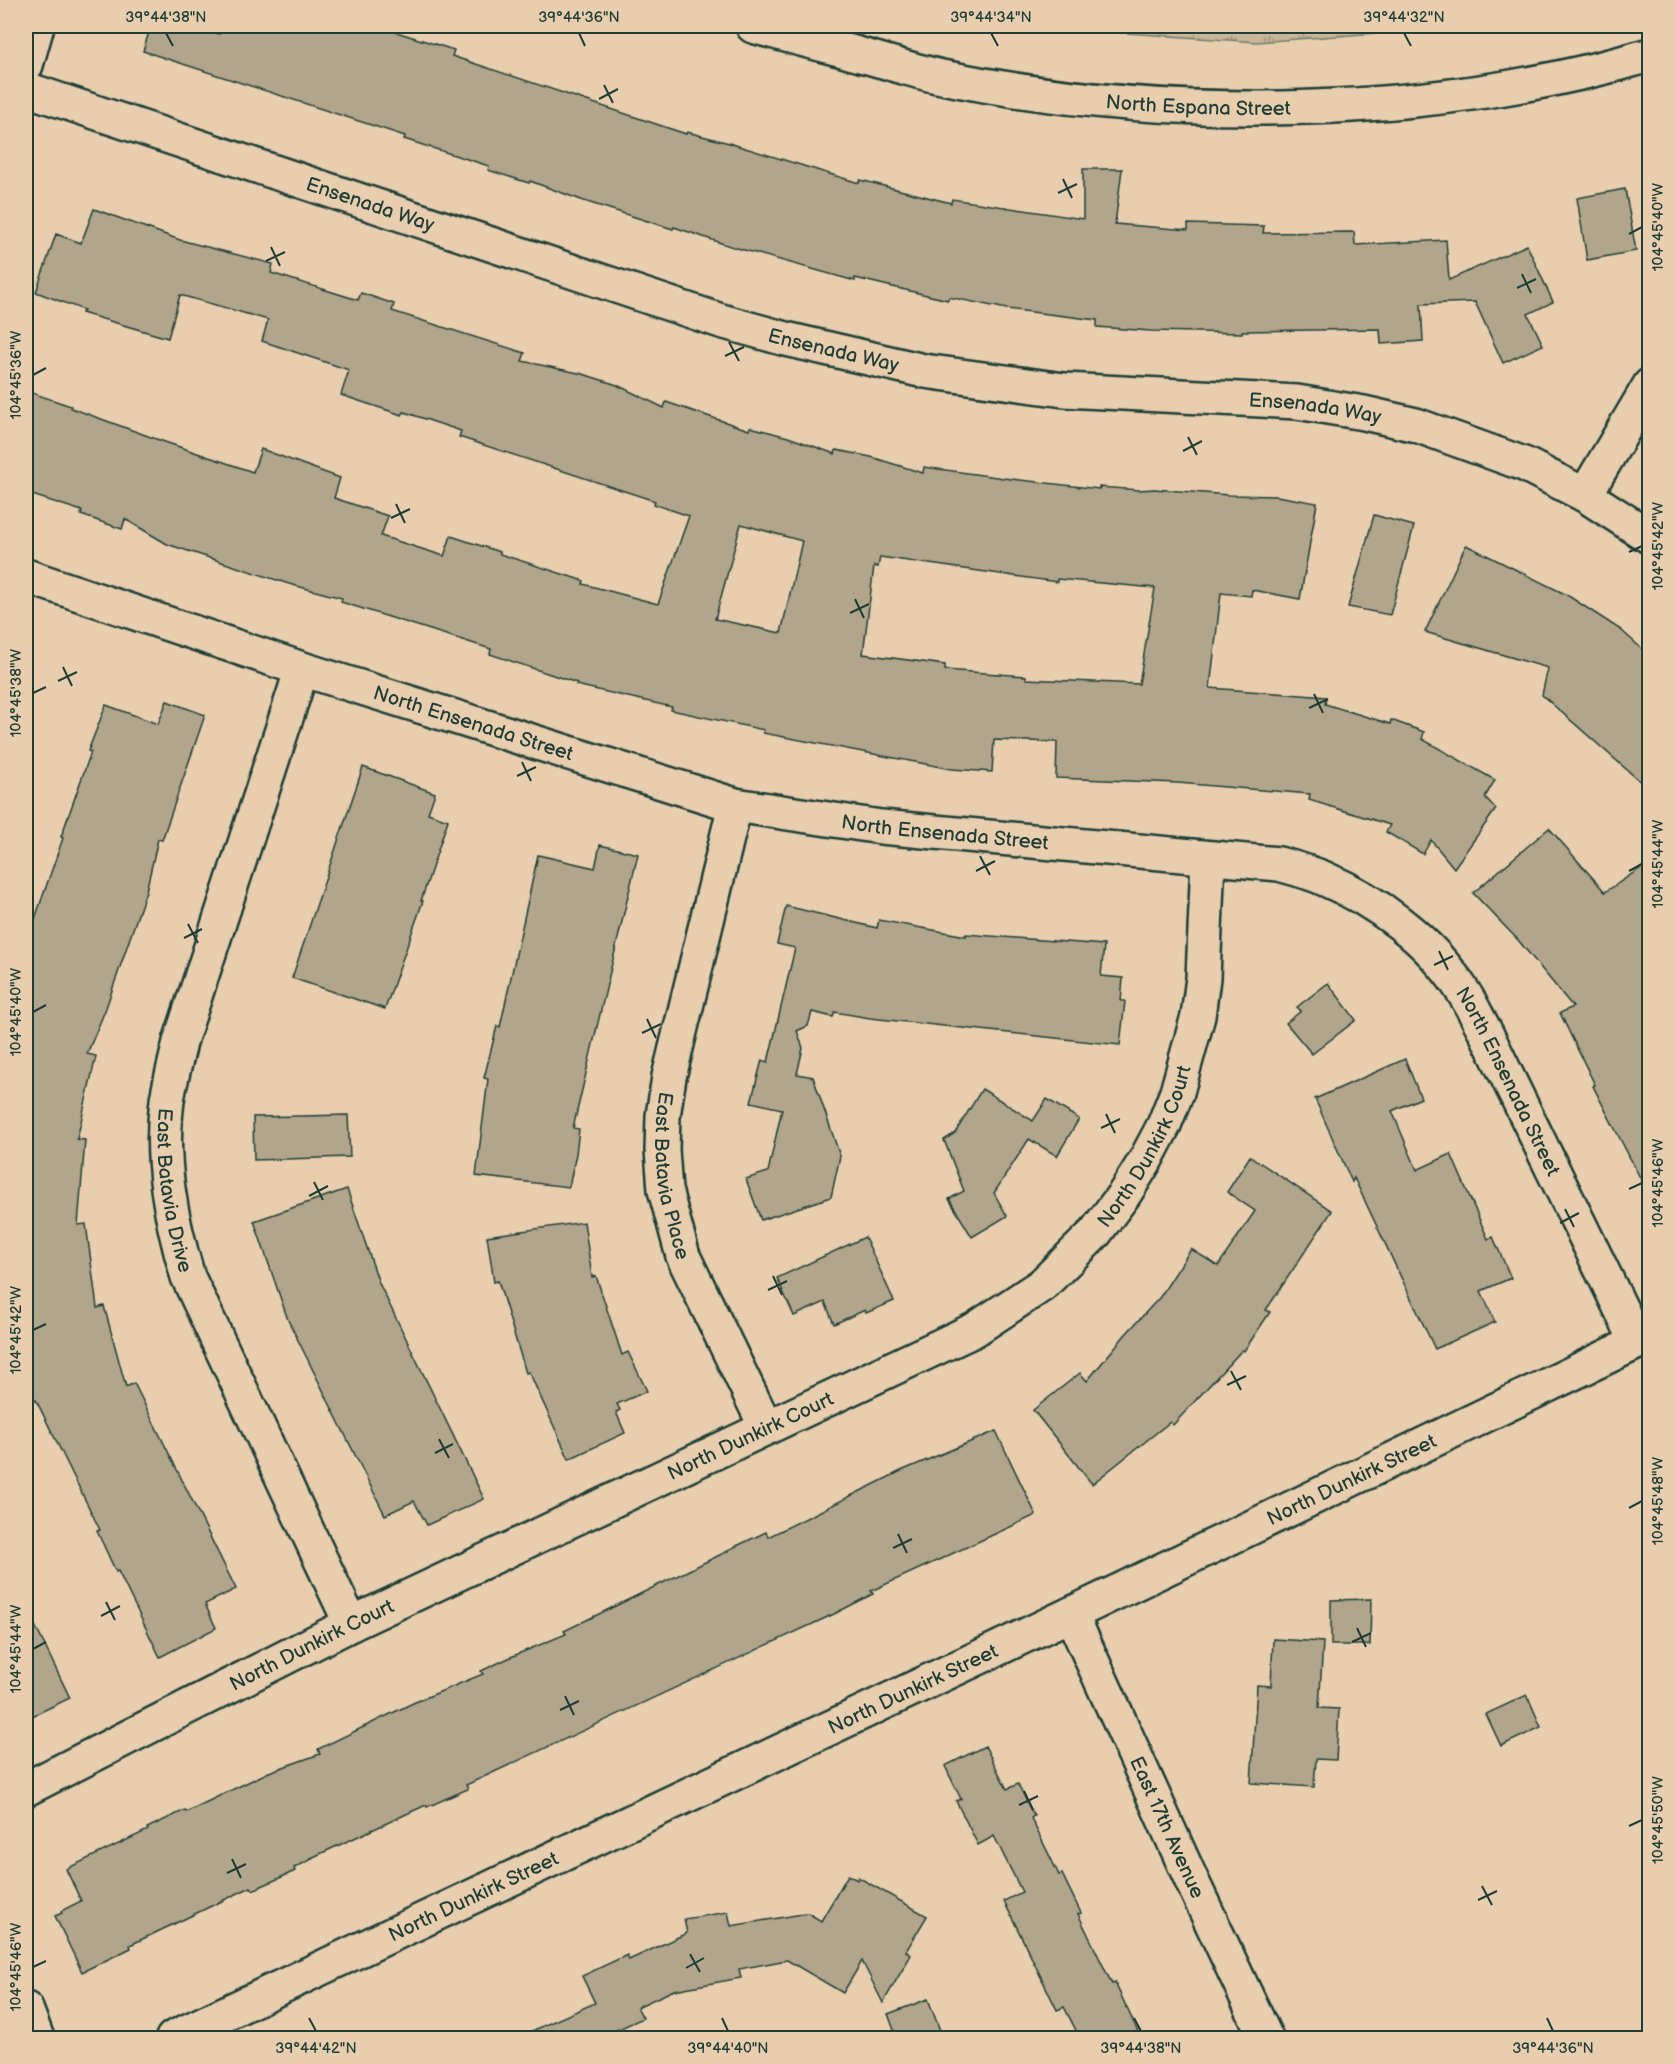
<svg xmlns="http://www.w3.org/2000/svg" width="1675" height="2064" font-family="'Balsamiq Sans',sans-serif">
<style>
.grass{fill:url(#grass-tufts);stroke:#737a67;stroke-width:1.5}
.building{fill:#b1a58c;stroke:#1f3d34;stroke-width:1.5;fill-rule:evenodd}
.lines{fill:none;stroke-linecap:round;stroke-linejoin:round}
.street-casing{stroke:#1f3d34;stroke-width:38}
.secondary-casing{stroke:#1f3d34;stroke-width:38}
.street{stroke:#e8ceaf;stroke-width:33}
.secondary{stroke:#e8ceaf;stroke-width:33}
.ticks{fill:none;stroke:#1f3d34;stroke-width:2}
.labels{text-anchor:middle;stroke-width:5;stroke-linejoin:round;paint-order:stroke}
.street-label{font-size:20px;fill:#1f3d34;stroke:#e8ceaf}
.neatline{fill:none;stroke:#1f3d34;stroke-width:2}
.ticks-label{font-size:15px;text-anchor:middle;fill:#1f3d34}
</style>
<defs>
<pattern id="grass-tufts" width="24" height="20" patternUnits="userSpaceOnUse" patternTransform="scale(1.5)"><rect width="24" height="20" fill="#c7b69a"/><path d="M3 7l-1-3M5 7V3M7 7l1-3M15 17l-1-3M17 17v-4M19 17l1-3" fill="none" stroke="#a1957e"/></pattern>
</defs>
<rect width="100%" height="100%" fill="#e8ceaf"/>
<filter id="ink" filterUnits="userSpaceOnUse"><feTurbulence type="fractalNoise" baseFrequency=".0167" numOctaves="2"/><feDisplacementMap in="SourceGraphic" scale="12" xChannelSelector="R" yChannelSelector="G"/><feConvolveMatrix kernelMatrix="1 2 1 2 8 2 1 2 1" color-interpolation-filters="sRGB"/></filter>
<g filter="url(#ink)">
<!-- grass -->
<polygon class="grass" points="1043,26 1471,26 1257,42 1067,29"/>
<!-- building -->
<g class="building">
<polygon points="151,26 192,26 219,34 222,26 377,26 454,50 452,56 686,134 687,132 729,143 859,183 860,180 951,203 952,199 1083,219 1083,169 1122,169 1115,224 1188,230 1188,224 1264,226 1263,233 1354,232 1355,245 1446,240 1449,280 1527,245 1553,302 1528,314 1543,345 1503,363 1475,302 1421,304 1423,341 1381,344 1380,329 1242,331 1242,333 1151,331 1097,327 1097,320 1007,309 949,297 948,300 855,278 855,281 730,246 674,227 673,229 584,201 530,181 529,183 488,170 489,166 404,139 405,136 143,51"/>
<polygon points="1625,189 1636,251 1587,260 1577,198"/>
<path d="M94 209 180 240 273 264 271 273 358 300 361 293 394 304 392 311 525 353 522 361 583 374 617 385 664 408 666 402 749 430 750 427 788 437 835 454 836 450 871 457 923 473 924 467 1011 479 1099 489V487L1139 490 1154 489 1229 495 1277 496 1317 503 1300 599 1252 590 1251 596 1221 593 1210 688 1326 697 1325 704 1390 724 1391 720 1424 732 1422 739 1495 780 1485 797 1496 809 1454 868 1431 840 1423 854 1386 832 1390 825 1309 800 1310 794 1178 783 1056 778 1057 742 994 740 992 772 952 769 763 733 764 730 671 710 672 707 576 685 577 683 490 654 491 649 341 602 342 598 289 584 167 544 125 519 122 529 81 515 82 511 26 493V391L71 406V408L159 440 253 472 261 449 340 478 334 498 388 516 381 536 444 556 451 536 500 552V554L584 581 583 584 658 604 689 516 654 504 655 501 459 437 461 431 404 412 402 415 341 395 349 370 262 341 268 320 180 295 168 338 82 313 84 310 36 292 56 234 81 243ZM741 524 802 541 781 633 715 619ZM880 557 1057 582V579L1155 588 1139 684 1026 679V676L945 670V665L863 654 874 566 878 567Z"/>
<polygon points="1374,515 1414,526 1390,615 1348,607"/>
<polygon points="1466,545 1567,595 1621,630 1650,656 1650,790 1542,695 1548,668 1425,632"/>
<polygon points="167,701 205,715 162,840 158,839 146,891 106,1008 87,1054 96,1056 77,1139 85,1140 78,1225 86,1224 97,1308 104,1306 126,1387 134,1383 236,1589 205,1604 216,1628 160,1657 118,1571 116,1572 97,1531 100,1530 36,1400 26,1403 26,933 30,933 63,838 61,837 91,752 88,751 106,705 158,724"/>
<polygon points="363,767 435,793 428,813 448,820 421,901 423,901 385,1009 292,978"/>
<polygon points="1549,828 1605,892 1650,862 1650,1197 1593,1086 1595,1085 1560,1013 1573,1007 1518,940 1473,893"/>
<polygon points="600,845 638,854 573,1128 579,1129 576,1154 569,1187 476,1176 488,1079 484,1078 497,1026 500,1027 538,855 595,868"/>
<polygon points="786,906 877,928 879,920 966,936 966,934 1104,945 1101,976 1123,978 1121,1001 1125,1001 1120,1045 870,1018 835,1012 833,1017 812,1012 808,1026 797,1031 803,1048 797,1074 813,1077 840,1156 831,1197 761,1220 746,1179 768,1172 782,1109 751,1102 762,1060 768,1062 795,948 777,944"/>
<polygon points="1328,983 1356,1020 1312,1054 1286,1023 1301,1011 1297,1007"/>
<polygon points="1405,1059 1421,1098 1392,1111 1417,1170 1451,1154 1488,1239 1493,1237 1511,1278 1481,1291 1495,1322 1435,1349 1354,1178 1352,1182 1315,1099"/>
<polygon points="982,1089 1033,1121 1047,1099 1079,1119 1057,1156 1029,1139 994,1193 1007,1216 972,1237 949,1199 964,1191 944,1140 955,1133"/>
<polygon points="348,1115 350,1157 254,1160 253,1117"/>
<polygon points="1250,1156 1332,1211 1266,1310 1270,1312 1244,1351 1242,1350 1173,1425 1170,1422 1092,1484 1033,1410 1080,1373 1087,1381 1125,1335 1160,1297 1191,1249 1218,1266 1255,1211 1227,1192"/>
<polygon points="347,1189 379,1283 484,1499 427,1525 414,1501 385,1515 288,1320 254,1221"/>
<polygon points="584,1222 592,1277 596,1276 622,1355 628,1352 647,1391 617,1404 620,1410 616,1412 625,1433 569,1459 529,1372 526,1373 498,1281 494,1282 487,1236"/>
<polygon points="865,1237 894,1301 866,1313 865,1310 834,1324 825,1302 794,1316 777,1278"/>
<polygon points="996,1431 1036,1515 871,1591 873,1594 834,1614 466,1785 468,1789 427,1807 426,1805 311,1858 312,1859 294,1868 295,1871 253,1890 251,1887 130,1945 131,1948 82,1972 55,1916 62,1913 61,1911 81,1901 66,1869 148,1830 147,1828 185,1810 186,1812 269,1772 320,1754 318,1749 413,1703 483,1674 481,1671 513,1656 566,1634 564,1631 728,1551 728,1550 766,1532 768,1537 901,1471"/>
<polygon points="1371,1599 1370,1645 1331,1645 1331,1600"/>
<polygon points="26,1607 70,1698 26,1719"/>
<polygon points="1273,1639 1323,1642 1319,1708 1339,1709 1336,1760 1316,1759 1314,1787 1251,1783 1257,1685 1271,1686"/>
<polygon points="1527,1695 1541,1727 1501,1746 1486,1714"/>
<polygon points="985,1746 1007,1789 1018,1784 1034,1816 1031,1818 1059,1875 1062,1874 1081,1913 1078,1914 1112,1984 1115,1983 1141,2038 1080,2038 1064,2007 1057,2010 1004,1901 1022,1892 994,1836 978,1845 956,1801 961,1799 945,1766"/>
<polygon points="848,1875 857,1880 858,1877 927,1916 906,1951 911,1955 883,2003 862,1961 843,1993 787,1960 739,1969 741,1978 674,1990 637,2007 643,2018 599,2038 516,2038 595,2003 582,1976 627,1955 629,1960 687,1933 684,1919 728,1912 731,1926 808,1913 821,1921"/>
<polygon points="928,1999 943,2038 897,2038 888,2014"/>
</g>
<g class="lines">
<!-- street casing -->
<g class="street-casing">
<g id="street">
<polyline points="26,65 37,26"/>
<path id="s1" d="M26 89 721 321 786 339 924 371 1064 390 1297 402 1364 413 1416 425 1524 464 1585 495 1650 537"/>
<polyline points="1585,495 1650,385"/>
<path id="s2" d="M26 576 302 669 735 805 881 827 1279 864C1294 868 1309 872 1323 878 1377 901 1430 940 1462 990 1471 1003 1477 1017 1485 1031L1637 1342"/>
<path id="s3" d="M302 669 180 1042C176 1061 170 1081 167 1100 159 1160 171 1220 188 1277L351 1624"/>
<path id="s4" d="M735 805 669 1077 663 1116 662 1150 665 1190 683 1256 766 1427"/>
<path id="s5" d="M1071 1614 1191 1879 1266 2038"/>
<path id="s6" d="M26 1789 351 1624 974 1330 1042 1285 1095 1233 1125 1193 1145 1161 1164 1125 1177 1092 1198 1016 1203 978 1208 858"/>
<polyline points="26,2009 37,2038"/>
<path id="s7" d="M173 2038 1071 1614 1650 1336"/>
</g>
</g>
<!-- secondary casing -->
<g class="secondary-casing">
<g id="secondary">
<path id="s8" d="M753 26C791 37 830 46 868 57 894 64 921 73 947 78 1171 123 1431 119 1650 55"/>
</g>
</g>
<!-- street -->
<use href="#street" class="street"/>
<!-- secondary -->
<use href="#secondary" class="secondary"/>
</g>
</g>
<!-- ticks -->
<path class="ticks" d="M166 33 173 46M579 33 585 46M991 33 998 46M1404 33 1411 46M604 85 613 103M599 99 618 89M1063 179 1072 198M1058 193 1077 184M1629 234 1642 227M271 247 280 266M266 261 285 252M1522 274 1531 293M1517 288 1536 279M729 342 739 361M725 356 744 347M33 375 46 368M1188 437 1197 455M1183 451 1202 441M396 504 405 523M391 518 410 509M1629 552 1642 546M855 599 864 618M850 613 869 604M63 667 72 686M58 681 77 672M33 693 46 687M1314 694 1323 713M1309 708 1328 699M522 762 531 781M517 776 536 767M980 856 990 875M976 871 995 861M1629 871 1642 864M188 924 198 943M184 938 202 929M1439 951 1448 970M1434 965 1453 956M33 1012 46 1005M647 1019 656 1038M642 1033 661 1024M1106 1114 1115 1133M1101 1128 1120 1119M314 1182 323 1200M1629 1189 1642 1183M309 1196 328 1186M1565 1209 1574 1227M1560 1223 1579 1213M773 1276 782 1295M768 1290 787 1281M33 1330 46 1324M1231 1371 1241 1390M1227 1385 1246 1376M439 1439 449 1458M435 1453 453 1444M1629 1508 1642 1501M898 1534 907 1553M893 1548 912 1539M106 1602 115 1620M101 1616 120 1606M1357 1628 1366 1647M1352 1642 1371 1633M33 1649 46 1642M565 1696 574 1715M560 1710 579 1701M1024 1791 1033 1810M1019 1805 1038 1796M1629 1826 1642 1820M232 1859 241 1878M227 1873 246 1864M1482 1886 1492 1905M1478 1900 1497 1891M690 1954 700 1972M33 1967 46 1961M686 1968 704 1958M309 2018 316 2031M722 2018 728 2031M1134 2018 1141 2031M1547 2018 1553 2031"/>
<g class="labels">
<!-- street labels -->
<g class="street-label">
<text dy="7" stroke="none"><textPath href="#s8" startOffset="454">North Espana Street</textPath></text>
<text dy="7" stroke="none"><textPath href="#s1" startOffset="363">Ensenada Way</textPath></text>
<text dy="7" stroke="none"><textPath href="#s1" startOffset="849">Ensenada Way</textPath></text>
<text dy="7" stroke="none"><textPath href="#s1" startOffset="1335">Ensenada Way</textPath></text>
<text dy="7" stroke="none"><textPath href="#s2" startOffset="471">North Ensenada Street</textPath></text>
<text dy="7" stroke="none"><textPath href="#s2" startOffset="957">North Ensenada Street</textPath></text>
<text dy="7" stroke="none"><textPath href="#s2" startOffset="1622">North Ensenada Street</textPath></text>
<text dy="7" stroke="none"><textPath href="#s6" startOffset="1310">North Dunkirk Court</textPath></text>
<text dy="7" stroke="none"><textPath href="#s4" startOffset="380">East Batavia Place</textPath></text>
<text dy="7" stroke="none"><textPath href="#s3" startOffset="543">East Batavia Drive</textPath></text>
<text dy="7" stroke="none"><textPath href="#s6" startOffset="806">North Dunkirk Court</textPath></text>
<text dy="7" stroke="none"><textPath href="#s7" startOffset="1304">North Dunkirk Street</textPath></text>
<text dy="7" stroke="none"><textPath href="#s6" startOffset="320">North Dunkirk Court</textPath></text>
<text dy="7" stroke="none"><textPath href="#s7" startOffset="818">North Dunkirk Street</textPath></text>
<text dy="7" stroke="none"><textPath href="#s5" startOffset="234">East 17th Avenue</textPath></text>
<text dy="7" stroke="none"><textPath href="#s7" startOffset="332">North Dunkirk Street</textPath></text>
</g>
</g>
<!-- margin -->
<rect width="1675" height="2064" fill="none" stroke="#e8ceaf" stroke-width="66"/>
<rect x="33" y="33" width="1609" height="1998" class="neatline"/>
<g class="ticks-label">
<text x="166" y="22">39°44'38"N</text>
<text x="579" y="22">39°44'36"N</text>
<text x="991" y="22">39°44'34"N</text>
<text x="1404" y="22">39°44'32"N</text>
<text transform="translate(1658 227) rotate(-90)" y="5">104°45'40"W</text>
<text transform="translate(16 375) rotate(-90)" y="5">104°45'36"W</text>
<text transform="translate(1658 546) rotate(-90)" y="5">104°45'42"W</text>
<text transform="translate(16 693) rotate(-90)" y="5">104°45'38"W</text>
<text transform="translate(1658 864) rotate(-90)" y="5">104°45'44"W</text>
<text transform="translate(16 1012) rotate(-90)" y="5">104°45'40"W</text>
<text transform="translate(1658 1183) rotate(-90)" y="5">104°45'46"W</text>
<text transform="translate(16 1330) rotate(-90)" y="5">104°45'42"W</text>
<text transform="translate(1658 1501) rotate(-90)" y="5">104°45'48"W</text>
<text transform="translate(16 1649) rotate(-90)" y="5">104°45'44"W</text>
<text transform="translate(1658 1820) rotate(-90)" y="5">104°45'50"W</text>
<text transform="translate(16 1967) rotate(-90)" y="5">104°45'46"W</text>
<text x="316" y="2053">39°44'42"N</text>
<text x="728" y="2053">39°44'40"N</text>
<text x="1141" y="2053">39°44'38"N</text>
<text x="1553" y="2053">39°44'36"N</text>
</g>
</svg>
